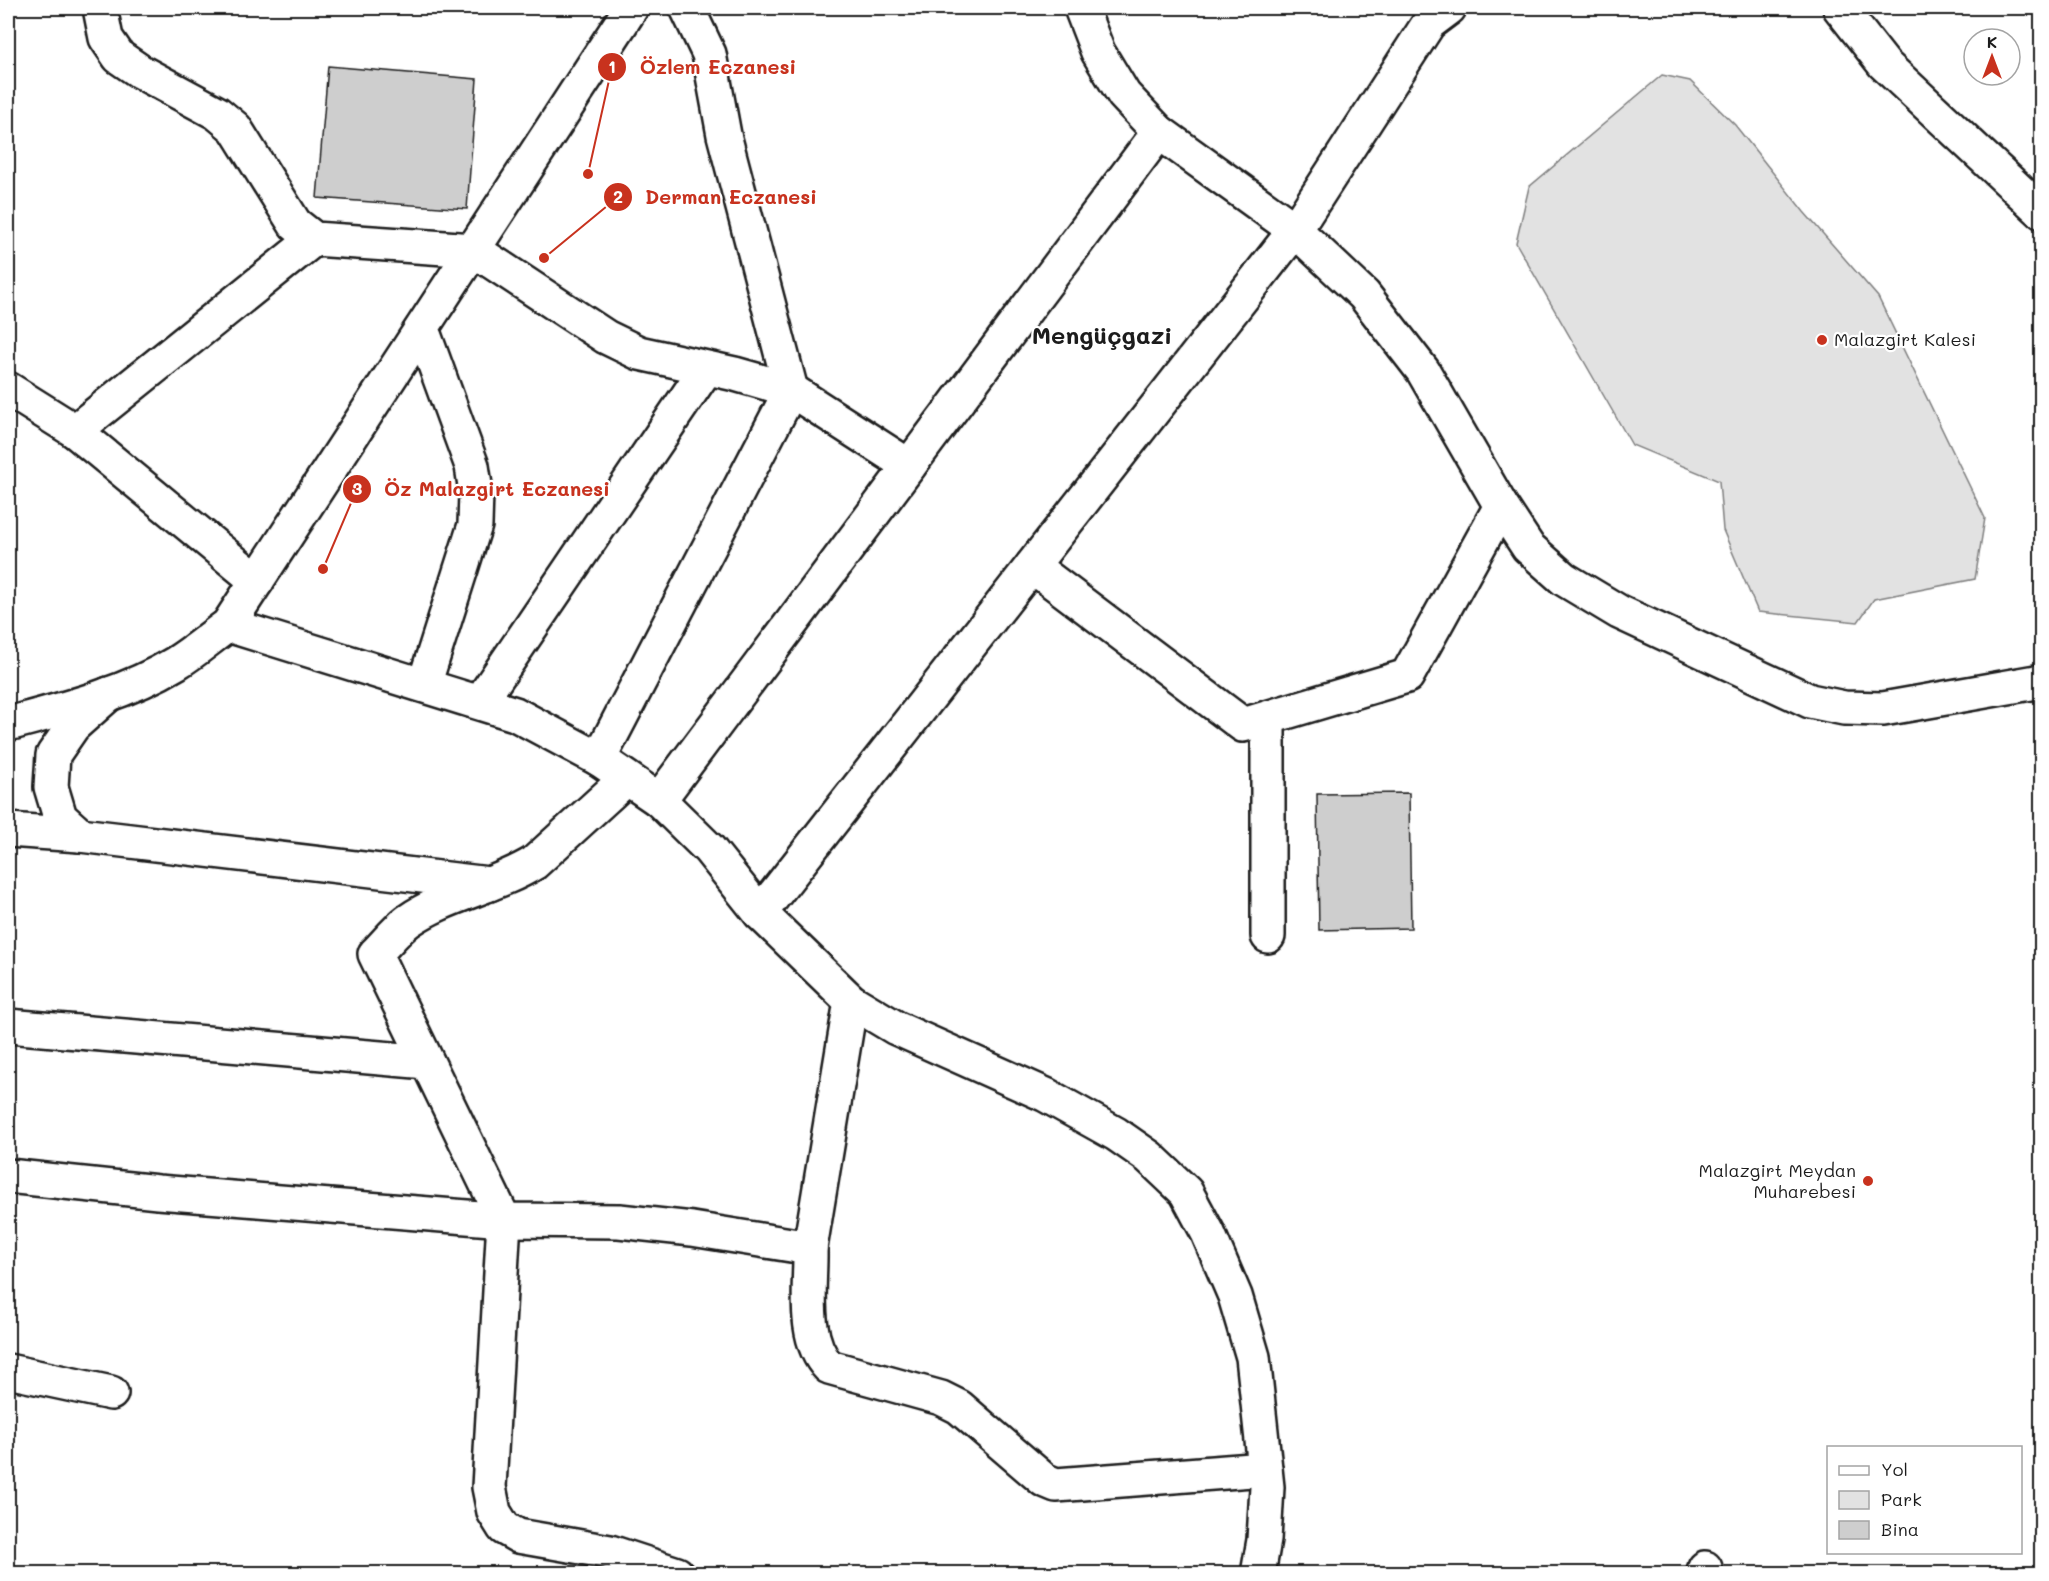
<svg xmlns="http://www.w3.org/2000/svg" width="2049" height="1581" font-family="Mali,sans-serif">
<style>
.green{fill:#e2e2e2;stroke:#7f7f7f;stroke-width:1.5}
.building{fill:#cecece;stroke:#1c1c1c;stroke-width:1.5}
.lines{fill:none;stroke-linecap:round;stroke-linejoin:round}
.street-casing{stroke:#1c1c1c;stroke-width:38}
.secondary-casing{stroke:#1c1c1c;stroke-width:38}
.street{stroke:#fff;stroke-width:33}
.secondary{stroke:#fff;stroke-width:33}
.poi-dot{fill:#c8321e;stroke:#fff;stroke-width:2}
.labels{text-anchor:middle;stroke-width:4.5;stroke-linejoin:round;paint-order:stroke}
.poi-label{font-size:18px;fill:#1c1c1c;stroke:#fff;text-anchor:start}
.district-label{font-size:24px;font-weight:bold;fill:#1c1c1c;stroke:#fff}
.leader{fill:none;stroke:#c8321e;stroke-width:2}
.callout-dot{fill:#c8321e;stroke:#fff;stroke-width:2}
.mark-label{font-size:18px;text-anchor:middle;font-weight:bold;fill:#fff}
.callout-label{font-size:20px;text-anchor:middle;font-weight:bold;fill:#c8321e;stroke:#fff;stroke-width:4.5;stroke-linejoin:round;paint-order:stroke}
</style>
<rect width="100%" height="100%" fill="#fff"/>
<filter id="ink" filterUnits="userSpaceOnUse"><feTurbulence type="fractalNoise" baseFrequency=".0167" numOctaves="2"/><feDisplacementMap in="SourceGraphic" scale="12" xChannelSelector="R" yChannelSelector="G"/><feConvolveMatrix kernelMatrix="1 2 1 2 8 2 1 2 1" color-interpolation-filters="sRGB"/></filter>
<g filter="url(#ink)">
<!-- green -->
<polygon class="green" points="1662,75 1690,81 1735,125 1804,212 1878,297 1985,518 1975,579 1874,599 1858,622 1758,612 1723,530 1719,481 1632,445 1516,243 1529,187"/>
<!-- building -->
<g class="building">
<polygon points="328,66 477,79 467,209 317,198"/>
<polygon points="1409,793 1411,928 1319,930 1317,794"/>
</g>
<g class="lines">
<!-- street casing -->
<g class="street-casing">
<g id="street">
<polyline points="100,8 106,38 119,57 141,72 217,113 235,128 295,224 314,239 474,250 606,337 639,353 735,374 791,390 909,466"/>
<polyline points="1081,8 1098,52 1124,95 1159,132 1295,230 1364,295 1423,371 1501,506 1528,547 1564,579 1619,612 1810,701 1844,708 1883,709 2042,681"/>
<polyline points="1840,8 1884,64 2042,212"/>
<polyline points="422,329 472,466 476,492 475,525 424,685"/>
<polyline points="8,389 75,431 257,581"/>
<polyline points="75,431 314,239"/>
<polyline points="1032,566 1243,725 1407,676 1501,506"/>
<polyline points="228,625 515,714 599,759 659,800 709,849 760,913 851,1001 896,1028 1046,1095 1116,1134 1149,1157 1186,1192 1208,1233 1235,1296 1253,1357 1267,1487 1264,1540 1258,1574"/>
<polyline points="480,702 706,369"/>
<polyline points="1268,718 1268,936"/>
<polyline points="599,759 791,390 724,135 709,54 687,8"/>
<path d="M626 779 534 863C495 887 445 895 408 921 396 930 386 943 375 954L504 1220 489 1487 494 1512 504 1528 518 1536 610 1552 677 1574"/>
<polyline points="659,800 1159,132"/>
<polyline points="8,830 80,835 489,884"/>
<polyline points="80,835 60,817 51,787 53,755 73,726 109,694"/>
<polyline points="8,1026 427,1062"/>
<polyline points="8,1176 158,1192 504,1220 619,1221 692,1229 810,1248 851,1001"/>
<path d="M810 1248C811 1284 801 1339 829 1367L941 1398 959 1407 1044 1480 1056 1485 1265 1469"/>
<polyline points="8,1371 111,1393"/>
<polyline points="1703,1574 1705,1568"/>
</g>
</g>
<!-- secondary casing -->
<g class="secondary-casing">
<g id="secondary">
<path d="M8 724C64 709 125 694 176 663 194 652 211 637 228 625L631 8"/>
<polyline points="760,913 1295,230 1429,23 1449,8"/>
</g>
</g>
<!-- street -->
<use href="#street" class="street"/>
<!-- secondary -->
<use href="#secondary" class="secondary"/>
</g>
</g>
<!-- markers -->
<g class="poi-dot">
<circle cx="1822" cy="340" r="6"/>
<circle cx="1868" cy="1181" r="6"/>
</g>
<g class="labels">
<!-- poi labels -->
<g class="poi-label">
<text x="1834" y="346">Malazgirt Kalesi</text>
<text x="1856" y="1177" text-anchor="end">Malazgirt Meydan<tspan x="1856" dy="21">Muharebesi</tspan></text>
</g>
<!-- district labels -->
<g class="district-label">
<text x="1102" y="344">Mengüçgazi</text>
</g>
</g>
<!-- callouts -->
<path class="leader" d="M588 174L612 67M544 258L618 197M323 569L357 489"/>
<g class="callout-dot">
<circle cx="588" cy="174" r="6"/>
<circle cx="544" cy="258" r="6"/>
<circle cx="323" cy="569" r="6"/>
<circle cx="612" cy="67" r="15"/>
<circle cx="618" cy="197" r="15"/>
<circle cx="357" cy="489" r="15"/>
</g>
<g class="mark-label">
<text x="612" y="73">1</text>
<text x="618" y="203">2</text>
<text x="357" y="495">3</text>
</g>
<g class="callout-label">
<text x="718" y="74">Özlem Eczanesi</text>
<text x="731" y="204">Derman Eczanesi</text>
<text x="497" y="496">Öz Malazgirt Eczanesi</text>
</g>
<!-- margin -->
<rect width="2049" height="1581" fill="none" stroke="#fff" stroke-width="30"/>
<rect x="15" y="15" width="2019" height="1551" fill="none" stroke="#1c1c1c" stroke-width="2" filter="url(#ink)"/>
<!-- legend -->
<rect x="1827" y="1446" width="195" height="108" fill="#ffffff" stroke="#a4a4a4" stroke-width="1.5"/>
<rect x="1839" y="1466" width="30" height="9" fill="#ffffff" stroke="#a4a4a4" stroke-width="1.5"/>
<text x="1881" y="1476" font-size="18" fill="#1c1c1c">Yol</text>
<rect x="1839" y="1491" width="30" height="18" fill="#e2e2e2" stroke="#a4a4a4" stroke-width="1.5"/>
<text x="1881" y="1506" font-size="18" fill="#1c1c1c">Park</text>
<rect x="1839" y="1521" width="30" height="18" fill="#cecece" stroke="#a4a4a4" stroke-width="1.5"/>
<text x="1881" y="1536" font-size="18" fill="#1c1c1c">Bina</text>
<!-- north arrow -->
<g transform="translate(1992 57)"><circle r="28" fill="#ffffff" stroke="#a4a4a4" stroke-width="1.5"/>
<path d="M0-4.5L10 22L0 15L-10 22Z" fill="#c8321e"/>
<text y="-9" font-size="16" font-weight="bold" text-anchor="middle" fill="#1c1c1c">K</text>
</g>
</svg>
